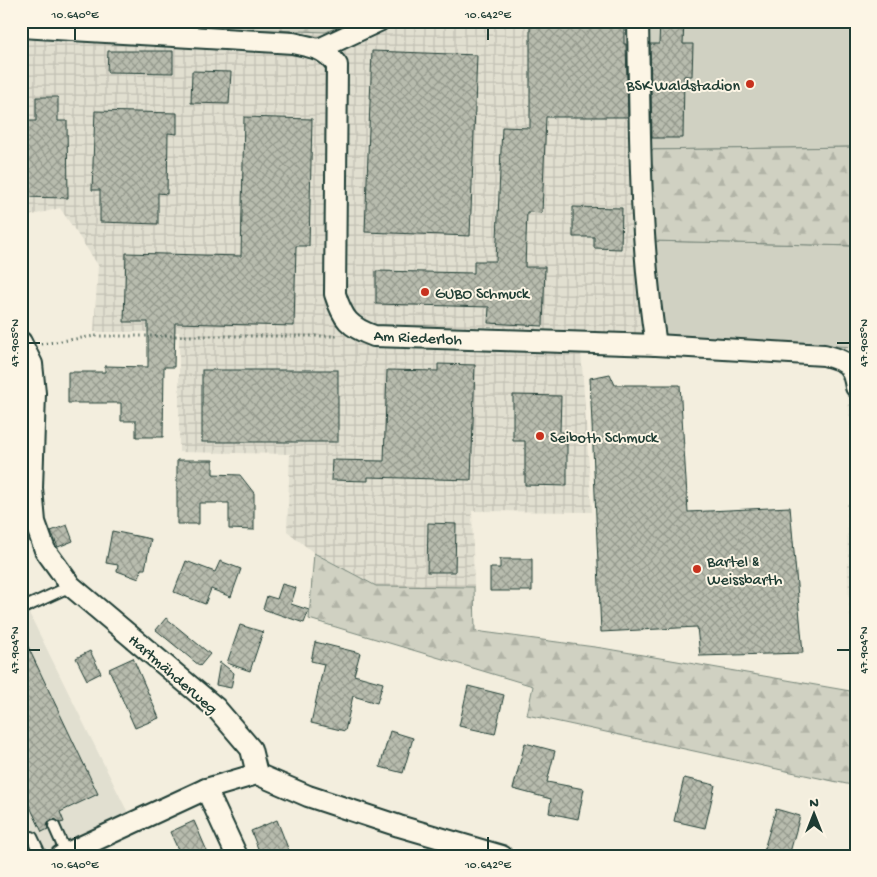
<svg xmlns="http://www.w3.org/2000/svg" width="877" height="877" font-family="'Gochi Hand',sans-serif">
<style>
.built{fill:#e1dfd0}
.industrial{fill:url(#industrial-grid)}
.green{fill:#d0d1c2;stroke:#78877b}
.forest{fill:url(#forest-firs);stroke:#78877b}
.building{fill:url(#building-cross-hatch);stroke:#1f3d34}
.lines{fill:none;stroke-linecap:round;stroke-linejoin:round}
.service-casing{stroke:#1f3d34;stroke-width:14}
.minor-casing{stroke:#1f3d34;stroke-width:24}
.path{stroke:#1f3d34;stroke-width:3;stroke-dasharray:1 4;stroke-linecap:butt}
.service{stroke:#fcf5e5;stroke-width:10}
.minor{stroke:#fcf5e5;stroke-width:20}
.ticks{fill:none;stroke:#1f3d34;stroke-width:2}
.poi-dot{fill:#c8321e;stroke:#fcf5e5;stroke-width:2}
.labels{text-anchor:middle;stroke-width:4;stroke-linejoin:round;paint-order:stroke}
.poi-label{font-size:16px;fill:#1f3d34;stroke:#fcf5e5;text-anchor:start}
.street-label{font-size:16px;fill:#1f3d34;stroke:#fcf5e5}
.neatline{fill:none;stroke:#1f3d34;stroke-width:2}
.ticks-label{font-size:12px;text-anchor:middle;fill:#1f3d34}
</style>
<defs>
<pattern id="industrial-grid" width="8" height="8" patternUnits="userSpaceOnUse" patternTransform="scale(1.25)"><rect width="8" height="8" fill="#e1dfd0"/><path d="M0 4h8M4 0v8" fill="none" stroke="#c1c0b3"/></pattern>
<pattern id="forest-firs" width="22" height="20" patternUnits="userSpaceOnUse" patternTransform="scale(1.25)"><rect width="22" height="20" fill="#d0d1c2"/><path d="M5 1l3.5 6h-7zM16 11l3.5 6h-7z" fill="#b2b4a7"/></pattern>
<pattern id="building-cross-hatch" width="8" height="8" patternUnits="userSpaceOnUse" patternTransform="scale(1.25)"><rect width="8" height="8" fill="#b8bcae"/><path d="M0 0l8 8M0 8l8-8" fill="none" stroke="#959a8e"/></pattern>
</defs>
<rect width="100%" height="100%" fill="#f3eede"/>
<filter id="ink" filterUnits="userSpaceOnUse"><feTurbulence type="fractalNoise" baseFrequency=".02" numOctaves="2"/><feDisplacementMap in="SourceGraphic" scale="10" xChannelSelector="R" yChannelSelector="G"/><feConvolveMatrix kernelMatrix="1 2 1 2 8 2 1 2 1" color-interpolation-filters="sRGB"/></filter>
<g filter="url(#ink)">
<!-- built -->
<polygon class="built" points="27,609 130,817 48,856 21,856 21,612"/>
<!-- industrial -->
<g class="industrial">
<polygon points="350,21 634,21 647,337 581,351 592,512 472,511 474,587 376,586 314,553 287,531 290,454 179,452 179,332 94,332 98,265 60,208 21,218 21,34 214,28 326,32"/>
<polygon points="826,346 856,347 856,486 846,376"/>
<polygon points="856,497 856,692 849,605 847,504"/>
</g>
<!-- green -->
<g class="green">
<polygon points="642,21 856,21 856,147 646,150"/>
<polygon points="651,241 856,246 856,347 663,338"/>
</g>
<!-- forest -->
<g class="forest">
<polygon points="83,21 350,21 326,32 214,28"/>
<polygon points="856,147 856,246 651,241 646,150"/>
<polygon points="314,553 376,586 474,587 475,631 602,648 856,692 856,786 527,715 533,686 309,619"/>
</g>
<!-- building -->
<g class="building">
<polygon points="530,21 624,21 624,44 626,44 628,117 546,117 542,213 527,212 525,267 545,267 543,326 488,323 489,307 376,304 376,271 474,273 474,261 496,261 502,127 530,128"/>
<polygon points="660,21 684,21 683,44 693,44 692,76 684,76 683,138 652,138 650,44 659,44"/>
<polygon points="108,51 173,51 173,73 107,72"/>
<polygon points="372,51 477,55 470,236 365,232"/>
<polygon points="192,71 231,72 229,104 191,103"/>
<polygon points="36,97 58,97 58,121 67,121 68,198 21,197 21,121 36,121"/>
<polygon points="95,111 177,113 177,134 168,133 167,194 158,193 158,224 100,222 100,190 92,190"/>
<polygon points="244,117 312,119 309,246 296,246 294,326 175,323 174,367 164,367 163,437 136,437 136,421 121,421 121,403 68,403 68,372 105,372 105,366 148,367 148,322 124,322 126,253 241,256"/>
<polygon points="573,207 622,208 621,249 594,248 594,237 573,237"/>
<polygon points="438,364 475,365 471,480 368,477 368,481 331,480 332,460 384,461 387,370 438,371"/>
<rect x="202" y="370" width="136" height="72"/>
<polygon points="610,374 615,385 680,385 688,512 790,507 803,653 700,656 697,627 601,632 590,378"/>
<polygon points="513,395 561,396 560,432 567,432 567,486 525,485 525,441 513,441"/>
<polygon points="177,460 213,460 213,474 240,475 254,493 254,530 229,529 229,503 199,503 199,524 177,524"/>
<polygon points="428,523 456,524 455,572 427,572"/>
<polygon points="67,525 73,541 58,547 51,531"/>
<polygon points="112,531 151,539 145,569 141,569 139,579 117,571 118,565 106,563"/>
<polygon points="500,559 532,559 532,591 490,591 490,568 500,568"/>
<polygon points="186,561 215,572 220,561 241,569 231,597 211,589 205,604 174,592"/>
<polygon points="282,584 296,588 291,604 309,610 304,623 263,609 267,596 277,599"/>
<polygon points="166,618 210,654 200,666 156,630"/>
<polygon points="240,625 263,632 250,671 227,663"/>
<polygon points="21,632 98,794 60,812 64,822 60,823 55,819 51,820 47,825 48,829 42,832 21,788"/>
<polygon points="315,642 360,653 354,675 383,683 377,703 353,696 345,731 311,723 324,664 311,661"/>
<polygon points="90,651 101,673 87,680 76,658"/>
<polygon points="133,658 159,718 135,728 109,669"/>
<polygon points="220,662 234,673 231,688 216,685"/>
<polygon points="468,686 504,695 495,734 459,726"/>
<polygon points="390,731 413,738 403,773 380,767"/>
<polygon points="525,743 555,751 547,782 584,789 578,819 549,813 551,799 513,789"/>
<polygon points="684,778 715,785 705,828 674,821"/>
<polygon points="776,809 800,816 789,856 762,856"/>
<polygon points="277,820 291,856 261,856 251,831"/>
<polygon points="194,821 207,851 197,856 181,856 170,832"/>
</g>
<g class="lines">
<!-- service casing -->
<g class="service-casing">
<g id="service">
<polyline points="21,609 71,586"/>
<polyline points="54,826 66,853"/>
<polyline points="32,837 41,856"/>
</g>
</g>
<!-- minor casing -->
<g class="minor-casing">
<g id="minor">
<path d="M21 27 293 43C313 48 324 47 337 65L335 294C343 319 349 327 374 336L656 345C639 238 640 129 638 21"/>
<polyline points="319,49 379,21"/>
<polyline points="21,342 32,364 35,393 32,488 35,522 45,550 71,586 216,708 251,749 257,774"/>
<path d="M656 345 824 355C846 361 852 363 856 387"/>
<polyline points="206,789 237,856"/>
<polyline points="61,856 206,789 257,774 308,796 399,826 502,856"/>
</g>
</g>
<!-- path -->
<polyline class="path" points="41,344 95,336 337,336"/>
<!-- service -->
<use href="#service" class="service"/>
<!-- minor -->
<use href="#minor" class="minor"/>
</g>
</g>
<!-- ticks -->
<path class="ticks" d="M75 28V40M488 28V40M28 343H40M837 343H850M28 650H40M837 650H850M75 837V850M488 837V850"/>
<!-- markers -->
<g class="poi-dot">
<circle cx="750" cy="84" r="5"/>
<circle cx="425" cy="292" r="5"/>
<circle cx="540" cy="436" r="5"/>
<circle cx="697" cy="569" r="5"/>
</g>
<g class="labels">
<!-- poi labels -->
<g class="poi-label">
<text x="740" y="90" text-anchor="end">BSK Waldstadion</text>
<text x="435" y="298">GUBO Schmuck</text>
<text x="550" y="442">Seiboth Schmuck</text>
<text x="707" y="566">Bartel &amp;<tspan x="707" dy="18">Weissbarth</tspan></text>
</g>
<!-- street labels -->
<g class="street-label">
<text transform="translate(418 336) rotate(3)" y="6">Am Riederloh</text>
<text transform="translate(174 673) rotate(41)" y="6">Hartmähderweg</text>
</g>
</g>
<!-- margin -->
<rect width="877" height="877" fill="none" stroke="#fcf5e5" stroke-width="55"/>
<!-- north arrow -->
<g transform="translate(814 814)" stroke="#fcf5e5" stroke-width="4" paint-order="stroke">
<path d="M0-4L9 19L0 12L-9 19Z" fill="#1f3d34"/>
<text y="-8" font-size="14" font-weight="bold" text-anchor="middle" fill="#1f3d34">N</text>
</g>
<rect x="28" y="28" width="822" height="822" class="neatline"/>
<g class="ticks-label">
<text x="75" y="18">10.640°E</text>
<text x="488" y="18">10.642°E</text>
<text transform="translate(14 343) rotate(-90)" y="4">47.905°N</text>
<text transform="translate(863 343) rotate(-90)" y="4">47.905°N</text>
<text transform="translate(14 650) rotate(-90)" y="4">47.904°N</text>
<text transform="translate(863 650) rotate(-90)" y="4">47.904°N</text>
<text x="75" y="868">10.640°E</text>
<text x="488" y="868">10.642°E</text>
</g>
</svg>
